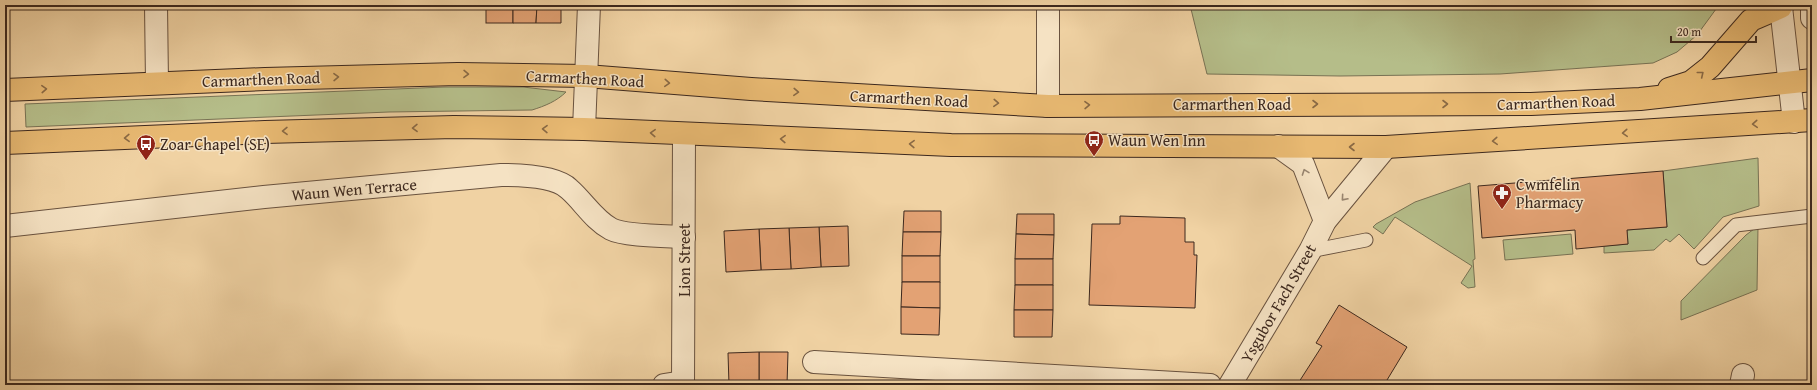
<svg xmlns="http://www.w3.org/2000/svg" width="1817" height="390" font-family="'Gentium Book Plus',serif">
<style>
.green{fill:#b5bd89;stroke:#787254}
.building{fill:#e3a274;stroke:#3c281e}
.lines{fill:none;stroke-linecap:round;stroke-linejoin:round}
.service-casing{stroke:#69523f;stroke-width:15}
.minor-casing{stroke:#69523f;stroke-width:24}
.tertiary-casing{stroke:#69523f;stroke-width:24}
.primary-casing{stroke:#3c281e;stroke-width:24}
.service{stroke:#f5e2c3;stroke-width:13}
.minor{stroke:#f5e2c3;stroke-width:22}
.tertiary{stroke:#f5e2c3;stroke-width:22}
.primary{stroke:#e8b972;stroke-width:22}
.oneway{stroke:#896944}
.oneway2{stroke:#988570}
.labels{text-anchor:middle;stroke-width:3;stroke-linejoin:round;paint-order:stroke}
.street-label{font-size:16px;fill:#3c281e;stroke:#f5e2c3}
.poi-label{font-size:16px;fill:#3c281e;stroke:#f5e2c3;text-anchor:start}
</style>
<rect width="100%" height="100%" fill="#f0d2a3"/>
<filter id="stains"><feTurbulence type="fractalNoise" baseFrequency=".005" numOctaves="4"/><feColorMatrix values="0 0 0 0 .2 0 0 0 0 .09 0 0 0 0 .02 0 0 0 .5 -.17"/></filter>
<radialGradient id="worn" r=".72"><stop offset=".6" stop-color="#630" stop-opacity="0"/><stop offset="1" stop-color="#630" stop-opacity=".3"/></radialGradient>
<!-- green -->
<g class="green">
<polygon points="1190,5 1719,5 1697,35 1677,52 1653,63 1500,74 1340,76 1207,74"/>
<path d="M445 87H523L566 92C557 101 545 106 532 110L389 112 26 127 25 104Z"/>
<polygon points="1758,158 1759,206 1723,217 1694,249 1679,234 1670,242 1666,239 1654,250 1604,253 1604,246 1628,244 1627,230 1667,227 1663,171"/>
<polygon points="1470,183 1475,259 1473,260 1475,287 1468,288 1461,283 1472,266 1395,217 1383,234 1373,227 1376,224 1415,202"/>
<polygon points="1758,226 1757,290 1681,320 1681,301 1746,235"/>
<polygon points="1571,234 1573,254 1505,260 1503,240"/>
</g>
<!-- building -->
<g class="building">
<rect x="486" y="5" width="27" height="18"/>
<polygon points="513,5 537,5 536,23 513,23"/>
<polygon points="537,5 561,5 561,23 536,23"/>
<polygon points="1663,171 1667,227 1627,230 1628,244 1576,249 1575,230 1482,238 1478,186"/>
<polygon points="904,211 941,211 941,232 903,232"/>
<polygon points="1017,214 1054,214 1054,235 1016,234"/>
<polygon points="1120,216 1185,218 1185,242 1194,242 1194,255 1197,255 1195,308 1089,305 1092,224 1120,224"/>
<polygon points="848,226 849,266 821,267 819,227"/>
<polygon points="819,227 821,267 791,269 789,228"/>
<polygon points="789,228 791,269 761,270 759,229"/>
<polygon points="759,229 761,270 726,272 724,231"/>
<polygon points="903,232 941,232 940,256 902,256"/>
<polygon points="1016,234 1054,235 1053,259 1015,259"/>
<rect x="902" y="256" width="38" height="26"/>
<rect x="1015" y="259" width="38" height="26"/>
<polygon points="902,282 940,282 940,308 901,307"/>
<polygon points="1015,285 1053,285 1053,310 1014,310"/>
<polygon points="1339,305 1407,347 1384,385 1297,385 1322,346 1316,343"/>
<polygon points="901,307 940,308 939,335 901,334"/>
<polygon points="1014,310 1053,310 1052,337 1014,337"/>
<polygon points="759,352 788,352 787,385 759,385"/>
<polygon points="759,352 759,385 729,385 728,353"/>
</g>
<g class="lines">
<!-- service casing -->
<g class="service-casing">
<g id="service">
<polyline points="1310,251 1366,240"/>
<polyline points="1703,258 1736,225 1812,216"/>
</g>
</g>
<!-- minor casing -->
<g class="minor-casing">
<g id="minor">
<polyline points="156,5 157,83"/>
<polyline points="1048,106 1048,5"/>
<polyline points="584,129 589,5"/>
<path d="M5 226 264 197 501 175C519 175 556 176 569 189 583 201 594 220 611 229 624 236 668 236 684 237"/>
<polyline points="814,362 1210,385"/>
<polyline points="664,385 683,382"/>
<polyline points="683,385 684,135"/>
<polyline points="1741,385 1743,375"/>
</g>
</g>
<!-- tertiary casing -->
<g class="tertiary-casing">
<g id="tertiary">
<polyline points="1783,5 1781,7 1794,122"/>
<polyline points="1812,9 1812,18"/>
<polyline points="1278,146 1303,164 1325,221"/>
<polyline points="1230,385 1310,251 1325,221 1386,147"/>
</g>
</g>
<!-- primary casing -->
<g class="primary-casing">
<g id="primary">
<polyline points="1669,89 1691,82 1710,67 1751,20 1781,7"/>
<polyline points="5,90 265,79 458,74 586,76 751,89 1048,106 1531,104 1640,99 1812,80"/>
<polyline points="5,143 265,132 454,127 584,129 951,145 1386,147 1812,120"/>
</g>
</g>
<!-- service -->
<use href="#service" class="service"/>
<!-- minor -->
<use href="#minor" class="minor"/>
<!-- tertiary -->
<use href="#tertiary" class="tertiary"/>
<!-- primary -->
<use href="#primary" class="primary"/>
</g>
<!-- one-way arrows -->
<defs><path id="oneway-chevron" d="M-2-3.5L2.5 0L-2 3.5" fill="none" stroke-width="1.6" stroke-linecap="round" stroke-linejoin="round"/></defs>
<g class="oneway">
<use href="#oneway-chevron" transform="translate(466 74) rotate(1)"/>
<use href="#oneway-chevron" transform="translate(1701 74) rotate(-39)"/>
<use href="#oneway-chevron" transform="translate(336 77) rotate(-1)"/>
<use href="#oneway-chevron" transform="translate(667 83) rotate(4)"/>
<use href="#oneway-chevron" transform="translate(44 89) rotate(-3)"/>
<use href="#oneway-chevron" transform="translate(796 92) rotate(3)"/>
<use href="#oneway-chevron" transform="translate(996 103) rotate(3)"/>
<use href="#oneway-chevron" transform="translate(1315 104)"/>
<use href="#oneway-chevron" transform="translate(1445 104)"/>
<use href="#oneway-chevron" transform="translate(1087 105) rotate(-1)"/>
<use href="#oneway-chevron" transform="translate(1755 124) rotate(176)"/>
<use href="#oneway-chevron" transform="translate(415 128) rotate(179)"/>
<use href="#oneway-chevron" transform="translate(545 129) rotate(-179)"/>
<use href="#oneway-chevron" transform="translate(285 131) rotate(179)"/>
<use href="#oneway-chevron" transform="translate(653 133) rotate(-177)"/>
<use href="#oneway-chevron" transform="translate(1625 133) rotate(176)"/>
<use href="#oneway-chevron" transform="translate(127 138) rotate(178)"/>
<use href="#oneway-chevron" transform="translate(783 139) rotate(-178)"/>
<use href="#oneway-chevron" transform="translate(1495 141) rotate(176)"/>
<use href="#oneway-chevron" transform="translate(912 144) rotate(-178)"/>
<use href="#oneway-chevron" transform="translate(1352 147) rotate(-180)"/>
</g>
<g class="oneway2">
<use href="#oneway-chevron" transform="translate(1305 172) rotate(-110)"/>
<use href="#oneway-chevron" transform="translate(1344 198) rotate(131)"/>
</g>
<!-- icons -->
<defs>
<g id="bus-pin" transform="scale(1)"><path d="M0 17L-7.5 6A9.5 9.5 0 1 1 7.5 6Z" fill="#8f2418" stroke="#f5e2c3"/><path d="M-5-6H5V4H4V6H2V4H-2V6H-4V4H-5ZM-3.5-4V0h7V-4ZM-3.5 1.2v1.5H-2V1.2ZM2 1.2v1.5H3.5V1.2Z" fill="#fff"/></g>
<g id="pharmacy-pin" transform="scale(1)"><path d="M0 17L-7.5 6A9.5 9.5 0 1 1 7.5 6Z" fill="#8f2418" stroke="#f5e2c3"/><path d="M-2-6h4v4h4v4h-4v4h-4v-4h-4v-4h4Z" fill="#fff"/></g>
</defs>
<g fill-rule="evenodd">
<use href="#bus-pin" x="1094" y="140"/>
<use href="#bus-pin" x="146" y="144"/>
<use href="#pharmacy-pin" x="1502" y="193"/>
</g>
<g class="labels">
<!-- street labels -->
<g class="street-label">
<text transform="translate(585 78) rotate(3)" y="6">Carmarthen Road</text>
<text transform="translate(261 79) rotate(-2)" y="6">Carmarthen Road</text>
<text transform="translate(909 98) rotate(3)" y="6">Carmarthen Road</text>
<text transform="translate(1556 102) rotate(-2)" y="6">Carmarthen Road</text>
<text x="1232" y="110">Carmarthen Road</text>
<text transform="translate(354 189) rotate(-5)" y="6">Waun Wen Terrace</text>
<text transform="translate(684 260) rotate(-90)" y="6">Lion Street</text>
<text transform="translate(1278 303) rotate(-60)" y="6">Ysgubor Fach Street</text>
</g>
<!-- poi labels -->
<g class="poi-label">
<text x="1108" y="146">Waun Wen Inn</text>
<text x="160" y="150">Zoar Chapel (SE)</text>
<text x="1516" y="190">Cwmfelin<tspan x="1516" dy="18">Pharmacy</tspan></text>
</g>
</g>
<!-- margin -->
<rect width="1817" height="390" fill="none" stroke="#f0d2a3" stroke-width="20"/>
<rect x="6" y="6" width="1805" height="378" fill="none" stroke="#3c281e" stroke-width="2"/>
<rect x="10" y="10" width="1797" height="370" fill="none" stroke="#3c281e"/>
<!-- scale -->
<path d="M1671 36v6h85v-6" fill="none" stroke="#3c281e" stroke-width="2"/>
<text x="1677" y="36" font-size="12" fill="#3c281e" stroke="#f5e2c3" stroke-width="3" paint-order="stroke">20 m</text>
<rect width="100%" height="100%" filter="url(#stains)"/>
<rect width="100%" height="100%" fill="url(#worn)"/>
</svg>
